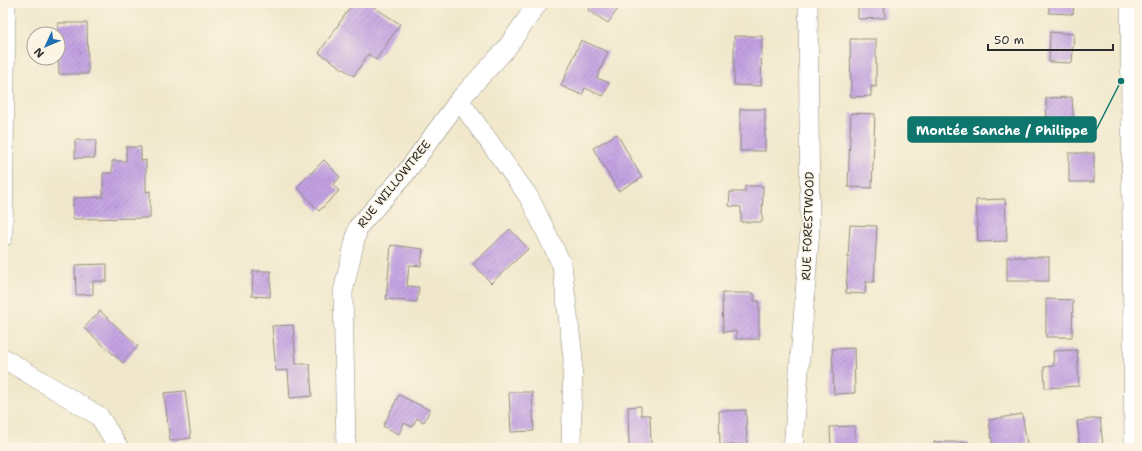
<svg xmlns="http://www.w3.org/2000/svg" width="1142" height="451" font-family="'Shantell Sans',sans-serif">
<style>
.building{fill:url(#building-hatch)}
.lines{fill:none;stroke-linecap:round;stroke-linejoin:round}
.minor-casing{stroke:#8e8a7c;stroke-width:20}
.minor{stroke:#fff;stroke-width:19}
.labels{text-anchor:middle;stroke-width:3;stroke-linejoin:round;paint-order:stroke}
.street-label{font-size:12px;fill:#2b2b2b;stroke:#fcf5e5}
.leader{fill:none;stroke:#0f766e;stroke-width:1.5}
.callout-dot{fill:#0f766e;stroke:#fcf5e5;stroke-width:1.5}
.callout{fill:#0f766e;stroke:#0f766e;stroke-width:1.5}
.callout-label{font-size:13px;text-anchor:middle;font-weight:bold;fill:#fff}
</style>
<defs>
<pattern id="building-hatch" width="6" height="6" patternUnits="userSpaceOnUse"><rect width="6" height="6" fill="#c3a1e3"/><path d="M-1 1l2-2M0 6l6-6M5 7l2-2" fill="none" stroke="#9f83b8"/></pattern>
</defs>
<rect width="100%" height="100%" fill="#fcf5e5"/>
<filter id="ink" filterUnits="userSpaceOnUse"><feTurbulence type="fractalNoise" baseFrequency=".025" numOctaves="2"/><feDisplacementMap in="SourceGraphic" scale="8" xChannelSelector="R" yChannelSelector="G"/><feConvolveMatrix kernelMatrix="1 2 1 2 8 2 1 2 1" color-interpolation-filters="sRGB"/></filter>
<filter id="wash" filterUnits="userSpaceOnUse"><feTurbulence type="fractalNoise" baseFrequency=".012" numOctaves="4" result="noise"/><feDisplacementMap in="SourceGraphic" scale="16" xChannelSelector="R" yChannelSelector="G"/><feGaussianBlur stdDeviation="0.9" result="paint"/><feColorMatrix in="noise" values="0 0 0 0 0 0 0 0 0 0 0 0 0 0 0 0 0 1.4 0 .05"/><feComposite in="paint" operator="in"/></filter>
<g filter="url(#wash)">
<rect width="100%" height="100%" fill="#f1e8cc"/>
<g id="blocks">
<!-- building -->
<g class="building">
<polygon points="353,3 374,3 372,6 400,24 376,60 368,54 354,76 319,53"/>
<polygon points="593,3 622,3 608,23 588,10"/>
<polygon points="858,3 884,3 885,18 858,19"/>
<polygon points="1049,3 1074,3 1073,14 1049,13"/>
<polygon points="58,23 87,23 88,74 59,74"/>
<polygon points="1050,32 1074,34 1072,63 1049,62"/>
<polygon points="734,36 762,36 761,86 734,85"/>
<polygon points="850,39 876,39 876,87 871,86 871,96 851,97"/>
<polygon points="581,40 608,52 597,78 609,83 603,96 585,88 582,95 561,86"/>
<polygon points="1072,97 1074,127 1047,129 1046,98"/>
<rect x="740" y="109" width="25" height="42"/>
<polygon points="851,113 875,114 872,188 848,187"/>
<polygon points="617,134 642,178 618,191 593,148"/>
<polygon points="75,140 96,140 95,158 75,158"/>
<polygon points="126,147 141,147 141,161 146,160 146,192 150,191 150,218 73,219 73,198 103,197 103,173 112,173 112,161 126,161"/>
<rect x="1069" y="153" width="25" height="29"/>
<polygon points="324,160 340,177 333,185 339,191 319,211 297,187"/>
<polygon points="745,186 763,186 762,222 741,222 741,207 729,206 730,192 745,192"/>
<polygon points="1005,199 1007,241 978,242 976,200"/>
<polygon points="850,225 877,226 874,282 866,282 865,294 846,293"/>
<polygon points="510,229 528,249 491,283 473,264"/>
<polygon points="391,245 423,249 421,266 409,265 407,286 419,287 417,302 386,299"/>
<rect x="1007" y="257" width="42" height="24"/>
<polygon points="107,264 107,281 93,281 93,294 76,295 75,265"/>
<polygon points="253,271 271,271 270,297 252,296"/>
<polygon points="722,293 754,293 754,301 759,301 759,339 736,339 736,331 723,332"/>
<polygon points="1046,299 1073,300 1072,337 1046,337"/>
<polygon points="100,311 138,346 123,363 84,328"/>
<polygon points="293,325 296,364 310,364 312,396 290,398 288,370 276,371 272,326"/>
<polygon points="854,348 855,393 834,394 832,349"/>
<polygon points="1077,350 1079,386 1045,388 1044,367 1054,366 1053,351"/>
<polygon points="185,391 191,438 170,441 164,393"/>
<polygon points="509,392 532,392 534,431 511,432"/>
<polygon points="399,395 430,410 424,422 417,418 412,427 404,423 399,434 383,426"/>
<polygon points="641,406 641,415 650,415 651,448 629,448 628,407"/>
<polygon points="746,410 747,445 720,445 719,411"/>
<polygon points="1022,414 1027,443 993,448 989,420"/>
<polygon points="1100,418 1103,446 1080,448 1077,421"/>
<polygon points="855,426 856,448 831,448 830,427"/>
<rect x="934" y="442" width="34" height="6"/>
</g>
</g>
</g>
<g filter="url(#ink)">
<use href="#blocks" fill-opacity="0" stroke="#8e8a7c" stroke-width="1"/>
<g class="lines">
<!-- minor casing -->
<g class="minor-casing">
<g id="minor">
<polyline points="1130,3 1134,448"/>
<polyline points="459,100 529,197 562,265 573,358 571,448"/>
<polyline points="3,237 6,3"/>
<polyline points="3,358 99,416 119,448"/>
<polyline points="346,448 343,292 358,227 405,174 459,100 506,49 538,3"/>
<polyline points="793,448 810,229 808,3"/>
</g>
</g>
<!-- minor -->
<use href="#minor" class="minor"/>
</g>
</g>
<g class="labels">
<!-- street labels -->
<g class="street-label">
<text transform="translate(394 184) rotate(-51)" y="4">RUE WILLOWTREE</text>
<text transform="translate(808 226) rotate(-88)" y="4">RUE FORESTWOOD</text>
</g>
</g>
<!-- callouts -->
<path class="leader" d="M1121 81L1096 130"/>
<circle class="callout-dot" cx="1121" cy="81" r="4"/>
<rect class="callout" x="908" y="117" width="188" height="25" rx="4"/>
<g class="callout-label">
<text x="1002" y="135">Montée Sanche / Philippe</text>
</g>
<!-- margin -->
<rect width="1142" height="451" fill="none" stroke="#fcf5e5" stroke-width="16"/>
<!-- north arrow -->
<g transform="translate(46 46) rotate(226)"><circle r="19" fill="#fcf5e5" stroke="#a8a49b"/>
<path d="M0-3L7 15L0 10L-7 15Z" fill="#1f6fb2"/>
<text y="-6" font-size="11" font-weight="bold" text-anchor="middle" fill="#2b2b2b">N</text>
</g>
<!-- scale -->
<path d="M988 44v6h125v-6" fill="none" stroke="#2b2b2b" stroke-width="2"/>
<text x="994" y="44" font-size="12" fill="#2b2b2b" stroke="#fcf5e5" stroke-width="3" paint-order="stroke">50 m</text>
</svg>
